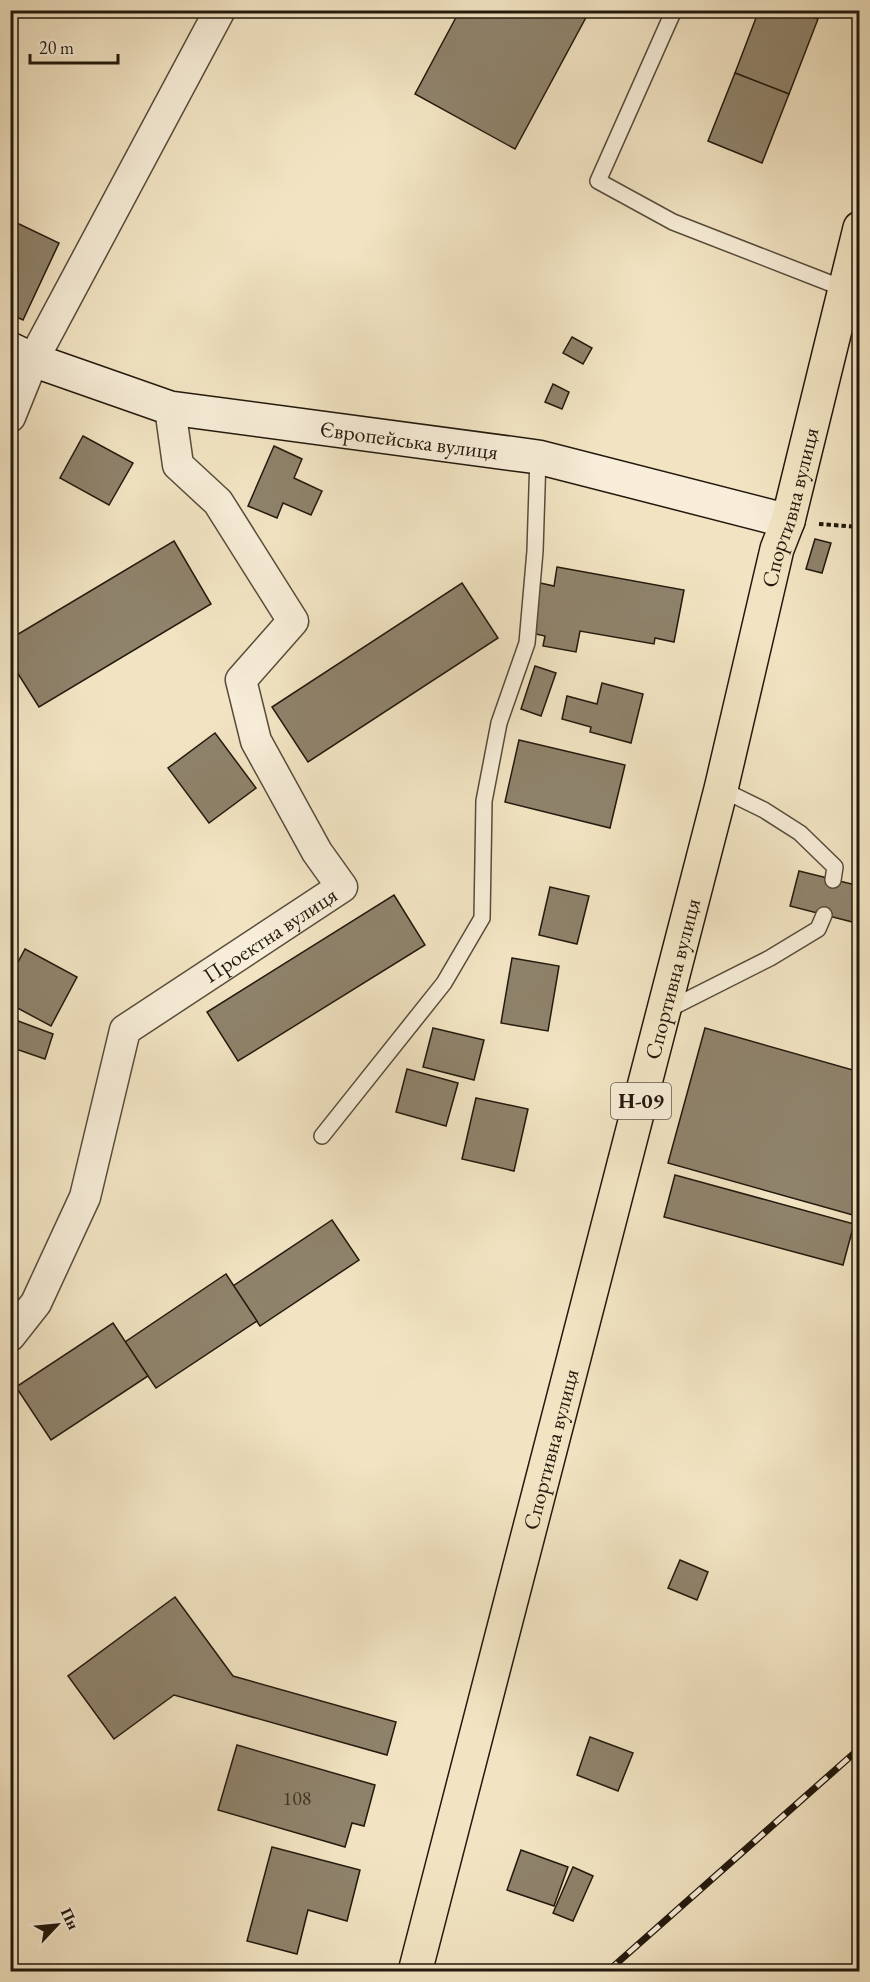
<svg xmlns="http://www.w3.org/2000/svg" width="870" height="1982" font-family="'EB Garamond',serif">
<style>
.building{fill:#8f836c;stroke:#23190d;stroke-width:1.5}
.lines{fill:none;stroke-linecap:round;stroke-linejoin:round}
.lane-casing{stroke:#574c3a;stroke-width:18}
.street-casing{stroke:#574c3a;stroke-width:33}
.secondary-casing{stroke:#23190d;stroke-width:36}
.primary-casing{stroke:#23190d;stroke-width:36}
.path{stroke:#23190d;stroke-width:4;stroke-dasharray:4.5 3;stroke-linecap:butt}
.lane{stroke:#f7edd8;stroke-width:15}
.street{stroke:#f7edd8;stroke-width:30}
.secondary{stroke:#f7edd8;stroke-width:33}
.primary{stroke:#f2e4c3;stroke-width:33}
.rail-casing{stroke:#23190d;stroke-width:7}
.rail{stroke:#f7edd8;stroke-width:4.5;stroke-dasharray:14;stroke-linecap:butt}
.labels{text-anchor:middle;stroke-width:5;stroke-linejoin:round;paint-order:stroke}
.number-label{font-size:20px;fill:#3e3425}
.shield{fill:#f7edd8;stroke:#63594a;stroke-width:1.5}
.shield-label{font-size:21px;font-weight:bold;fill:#23190d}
.street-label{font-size:22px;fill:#23190d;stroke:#f7edd8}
</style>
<rect width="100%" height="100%" fill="#f2e4c3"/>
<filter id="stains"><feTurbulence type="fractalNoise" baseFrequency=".00333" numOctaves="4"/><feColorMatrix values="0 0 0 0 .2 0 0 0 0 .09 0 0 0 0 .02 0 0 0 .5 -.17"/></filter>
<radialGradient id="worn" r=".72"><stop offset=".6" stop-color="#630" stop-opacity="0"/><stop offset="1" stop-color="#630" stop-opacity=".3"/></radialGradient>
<!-- building -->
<g class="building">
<polygon points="460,10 590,10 515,149 415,94"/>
<polygon points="759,10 796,10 818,19 789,94 735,73"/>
<polygon points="735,73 789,94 762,163 708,141"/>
<polygon points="17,223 59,243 23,320 10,314 10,237"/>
<polygon points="572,337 592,348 583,364 563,353"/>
<polygon points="553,384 569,392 562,409 545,402"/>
<polygon points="83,436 133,463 109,505 60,478"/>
<polygon points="274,446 302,459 294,478 322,491 311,515 283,503 277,518 248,506"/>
<polygon points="815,539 831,543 822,573 806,569"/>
<polygon points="174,541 211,604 39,707 10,661 10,639"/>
<polygon points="557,567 684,590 674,642 655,638 654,644 580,631 576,652 543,646 545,636 531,633 540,583 554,586"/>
<polygon points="462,583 498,638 308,762 272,707"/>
<polygon points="535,666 556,673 541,716 521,709"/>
<polygon points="602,683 643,694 631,743 590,732 591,727 562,719 567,696 597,704"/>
<polygon points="215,733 256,788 209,823 168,768"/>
<polygon points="519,740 625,765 610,828 505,802"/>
<polygon points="799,871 860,886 860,924 790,906"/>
<polygon points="550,887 589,896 577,944 539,935"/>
<polygon points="394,895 425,945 238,1061 207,1012"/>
<polygon points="25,949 77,977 51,1026 10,1004 10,977"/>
<polygon points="512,958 559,966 548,1031 501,1023"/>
<polygon points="10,1018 53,1034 45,1059 10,1047"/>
<polygon points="433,1028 484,1040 474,1080 423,1067"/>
<polygon points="705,1028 860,1072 860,1217 668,1163"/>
<polygon points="407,1069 458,1083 446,1126 396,1112"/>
<polygon points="476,1098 528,1109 514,1171 462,1159"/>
<polygon points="675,1175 854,1224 843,1265 664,1217"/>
<polygon points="332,1220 359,1260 260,1326 233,1286"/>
<polygon points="226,1274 257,1321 156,1388 125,1342"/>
<polygon points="113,1323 148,1376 51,1440 16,1387"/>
<polygon points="680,1560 708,1572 697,1600 668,1588"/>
<polygon points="175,1597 233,1676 396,1722 387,1755 174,1695 114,1739 68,1676"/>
<polygon points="590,1737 633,1753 618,1791 577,1775"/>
<polygon points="237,1745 375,1785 364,1826 352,1823 345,1847 218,1810"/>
<polygon points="272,1847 360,1870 347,1921 308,1910 297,1954 247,1941"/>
<polygon points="521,1850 568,1867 554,1906 507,1890"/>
<polygon points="573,1867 593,1876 573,1921 553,1913"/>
</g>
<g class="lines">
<!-- lane casing -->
<g class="lane-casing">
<g id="lane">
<polyline points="674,10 598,181 673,222 845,289"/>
<polyline points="721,789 764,810 800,833 835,867 833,880"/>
<polyline points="665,1011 770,958 818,929 824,915"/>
<polyline points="322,1136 444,983 482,918 484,801 499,723 527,643 535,551 538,457"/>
</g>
</g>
<!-- street casing -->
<g class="street-casing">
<g id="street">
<polyline points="10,417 33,360 220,10"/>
<path id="s1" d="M10 1336 36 1303 85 1197 125 1030 342 887 317 852 256 741 241 680 293 621 218 502 178 465 170 408"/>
</g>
</g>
<!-- secondary casing -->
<g class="secondary-casing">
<g id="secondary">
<path id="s2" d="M10 349 33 360 170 408 538 457 788 521"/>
</g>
</g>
<!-- primary casing -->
<g class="primary-casing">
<g id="primary">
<path id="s3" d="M415 1972 721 789 777 549 788 521 860 228"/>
</g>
</g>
<!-- path -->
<polyline class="path" points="819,524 860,527"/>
<!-- lane -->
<use href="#lane" class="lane"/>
<!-- street -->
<use href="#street" class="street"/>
<!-- secondary -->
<use href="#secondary" class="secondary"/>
<!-- primary -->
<use href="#primary" class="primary"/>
<!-- rail casing -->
<g class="rail-casing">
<polyline id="rail" points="607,1972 860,1748"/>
</g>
<!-- rail -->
<use href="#rail" class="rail"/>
</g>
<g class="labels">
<!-- number labels -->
<g class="number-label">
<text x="297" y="1805">108</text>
</g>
<!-- shield labels -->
<rect class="shield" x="611" y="1083" width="60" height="36" rx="4.5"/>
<g class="shield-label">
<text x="641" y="1108">Н-09</text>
</g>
<!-- street labels -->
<g class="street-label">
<text dy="8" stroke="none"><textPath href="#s2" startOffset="412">Європейська вулиця</textPath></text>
<text dy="8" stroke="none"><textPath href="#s3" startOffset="1512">Спортивна вулиця</textPath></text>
<text dy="8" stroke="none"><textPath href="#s1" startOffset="504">Проектна вулиця</textPath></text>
<text dy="8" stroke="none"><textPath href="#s3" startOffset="1026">Спортивна вулиця</textPath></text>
<text dy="8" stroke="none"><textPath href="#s3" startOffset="540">Спортивна вулиця</textPath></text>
</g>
</g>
<!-- margin -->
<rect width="870" height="1982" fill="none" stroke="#f2e4c3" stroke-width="36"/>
<rect x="12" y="12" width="846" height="1958" fill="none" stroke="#23190d" stroke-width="3"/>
<rect x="18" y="18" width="834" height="1946" fill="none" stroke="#23190d" stroke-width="1.5"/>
<!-- north arrow -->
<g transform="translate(57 1925) rotate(64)" stroke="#f7edd8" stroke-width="4.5" paint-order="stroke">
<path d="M0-4.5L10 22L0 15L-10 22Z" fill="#23190d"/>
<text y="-9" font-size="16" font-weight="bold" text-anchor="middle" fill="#23190d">Пн</text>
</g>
<!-- scale -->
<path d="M30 54v9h88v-9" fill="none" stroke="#23190d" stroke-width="3"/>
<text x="39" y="54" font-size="18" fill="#23190d" stroke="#f7edd8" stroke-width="4.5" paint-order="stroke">20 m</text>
<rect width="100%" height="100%" filter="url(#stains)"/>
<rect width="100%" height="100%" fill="url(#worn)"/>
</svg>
